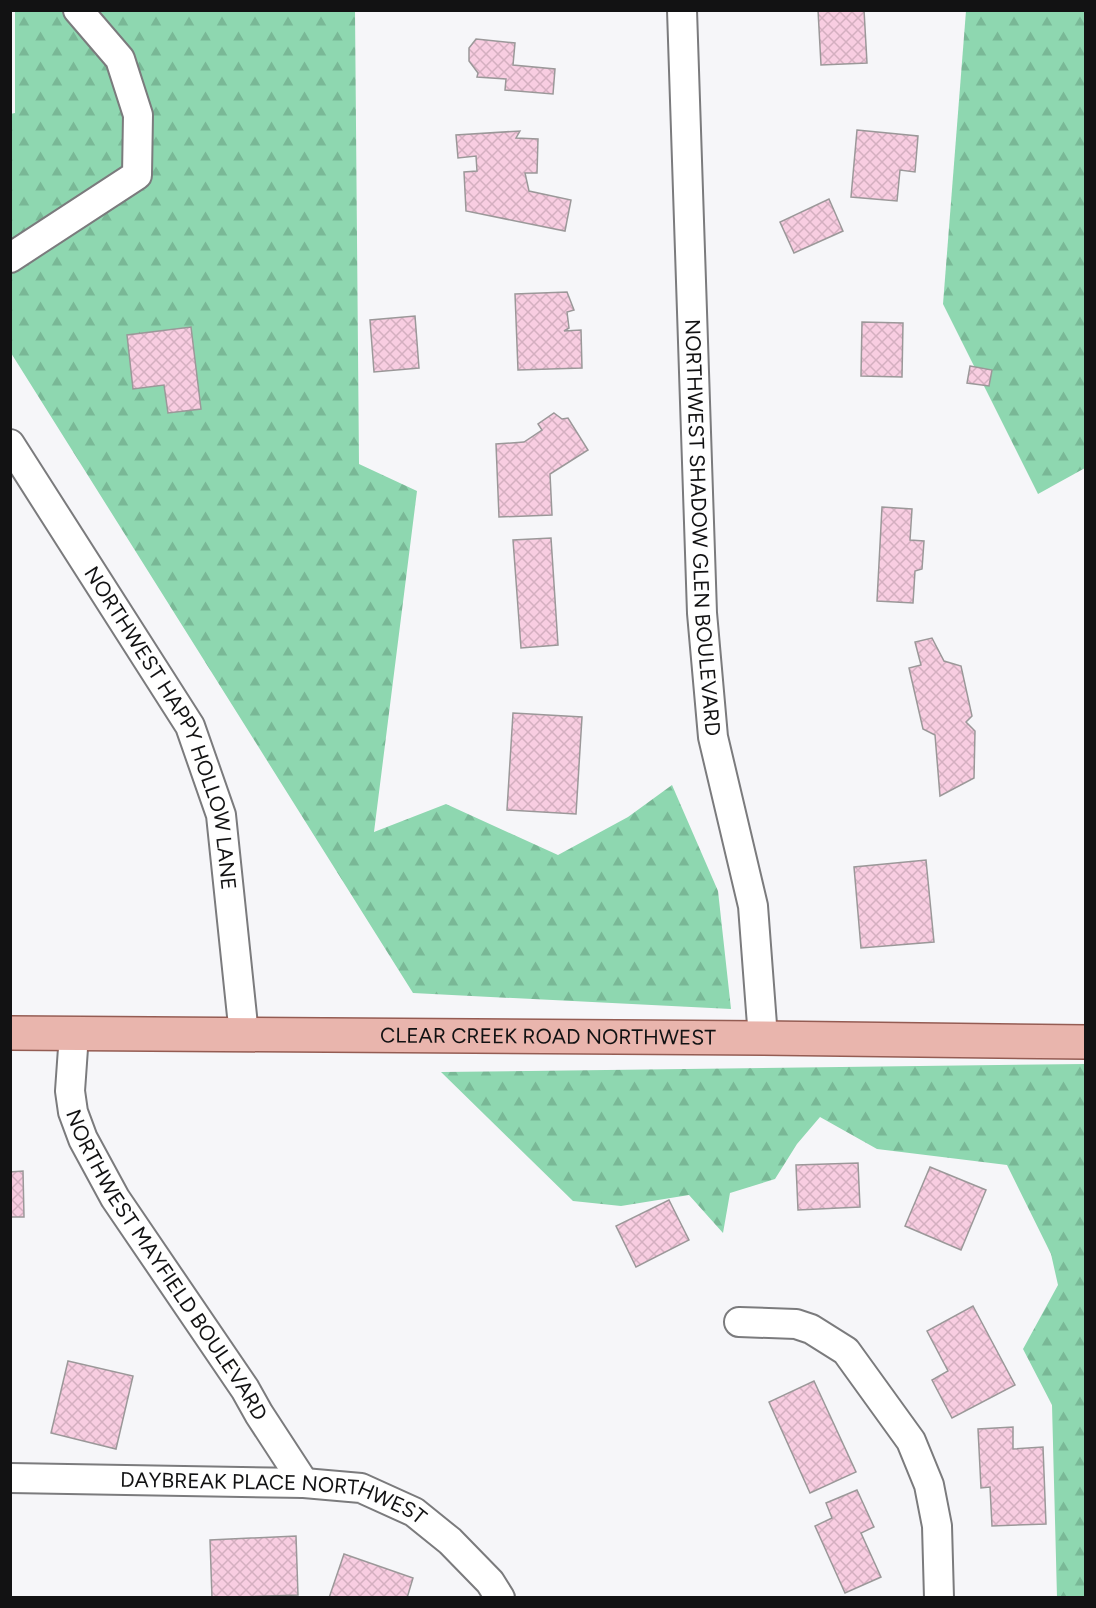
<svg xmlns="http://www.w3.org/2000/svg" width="1096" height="1608" font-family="Figtree,sans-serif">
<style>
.forest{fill:url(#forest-firs)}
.building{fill:url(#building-cross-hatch);stroke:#9b9899;stroke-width:1.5}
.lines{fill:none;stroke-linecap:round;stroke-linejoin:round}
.minor-casing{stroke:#7b7b7d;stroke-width:32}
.major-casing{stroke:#945c53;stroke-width:36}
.minor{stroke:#fff;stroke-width:28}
.major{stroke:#e9b5ad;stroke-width:33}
.labels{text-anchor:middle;stroke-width:5;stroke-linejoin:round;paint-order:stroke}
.street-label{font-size:21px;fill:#121213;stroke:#f6f6f9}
</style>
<defs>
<pattern id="forest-firs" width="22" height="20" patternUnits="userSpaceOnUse" patternTransform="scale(1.5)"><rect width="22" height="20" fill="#8ed7b0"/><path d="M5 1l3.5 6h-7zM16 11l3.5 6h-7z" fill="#79b896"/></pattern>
<pattern id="building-cross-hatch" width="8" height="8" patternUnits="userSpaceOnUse" patternTransform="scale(1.5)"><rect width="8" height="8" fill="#f8cde1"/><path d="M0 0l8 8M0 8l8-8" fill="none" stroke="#d4afc0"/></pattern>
</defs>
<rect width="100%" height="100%" fill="#f6f6f9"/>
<!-- forest -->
<g class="forest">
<polygon points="15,11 355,11 359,464 417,491 374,832 446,804 558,855 628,817 672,785 718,891 731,1009 413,993 11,353 10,114 15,113"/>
<polygon points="966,11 1085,11 1085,468 1038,494 943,304"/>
<polygon points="1085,1064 1085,1598 1057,1597 1052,1405 1023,1349 1058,1285 1051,1254 1007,1165 877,1149 820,1117 797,1144 775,1179 730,1193 723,1233 689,1195 621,1206 573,1201 441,1072"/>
</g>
<!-- building -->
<g class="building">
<polygon points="818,10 864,10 867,63 821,65"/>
<polygon points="476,39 515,43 513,65 555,69 553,94 505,90 506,79 477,77 478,73 469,61 469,48"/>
<polygon points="857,130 918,136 915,172 900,170 897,201 851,197"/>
<polygon points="520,131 516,138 538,139 537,173 525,173 529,191 571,200 565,231 466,211 464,172 477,171 476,156 458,158 456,135"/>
<polygon points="829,199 843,231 794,253 780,222"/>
<polygon points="567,292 574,310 567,312 569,328 564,331 581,330 582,368 518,370 515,294"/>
<polygon points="415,316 419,368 374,372 370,320"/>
<polygon points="862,322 903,323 902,377 861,376"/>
<polygon points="191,327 201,409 168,413 164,385 133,389 127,335"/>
<polygon points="970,366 992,370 989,386 967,383"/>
<polygon points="554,413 562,419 568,418 588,450 550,474 552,515 499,517 496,444 524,442 542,430 538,424"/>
<polygon points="882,507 912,509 910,540 924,541 922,569 915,571 913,603 877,601"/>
<polygon points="551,538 558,645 521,648 513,540"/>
<polygon points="932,638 944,661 961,666 972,716 966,722 975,731 974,778 940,796 935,735 923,729 909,668 921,665 915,642"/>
<polygon points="513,713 582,717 576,814 507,810"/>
<polygon points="926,860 934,942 861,948 854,867"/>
<polygon points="858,1163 860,1207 798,1210 796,1165"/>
<polygon points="930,1167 986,1190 961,1250 905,1226"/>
<polygon points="23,1171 24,1217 10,1217 10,1172"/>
<polygon points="669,1200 689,1240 636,1267 616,1226"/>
<polygon points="973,1306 1015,1385 952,1418 932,1380 948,1371 927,1331"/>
<polygon points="68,1361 133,1376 116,1449 51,1433"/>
<polygon points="814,1381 856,1472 810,1493 769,1402"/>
<polygon points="1013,1427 1013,1449 1043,1447 1046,1524 992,1526 990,1487 981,1488 978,1429"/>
<polygon points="857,1490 874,1527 861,1533 881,1577 845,1593 815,1526 832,1518 826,1503"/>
<polygon points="296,1536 298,1595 212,1598 210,1540"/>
<polygon points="344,1554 413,1578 407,1598 329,1598"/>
</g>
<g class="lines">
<!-- minor casing -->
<g class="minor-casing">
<g id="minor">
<path id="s1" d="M682 10 702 613 713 737 753 906 763 1038"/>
<polyline points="10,258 137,175 138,115 120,59 78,10"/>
<path id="s2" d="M10 444 190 726 221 815 244 1035"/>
<path id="s3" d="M74 1034 70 1091 73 1112 83 1139 115 1198 245 1389 259 1414 304 1483"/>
<polyline points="739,1322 796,1324 811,1329 846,1351 911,1441 929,1485 937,1526 939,1598"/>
<path id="s4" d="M10 1478 304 1483 361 1488 414 1512 450 1541 490 1582 500 1598"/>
</g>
</g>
<!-- major casing -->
<g class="major-casing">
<g id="major">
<path id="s5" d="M10 1033 763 1038 1086 1042"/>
</g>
</g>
<!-- minor -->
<use href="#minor" class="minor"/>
<!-- major -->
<use href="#major" class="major"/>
</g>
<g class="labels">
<!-- street labels -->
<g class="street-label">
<text dy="7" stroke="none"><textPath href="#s1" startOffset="518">NORTHWEST SHADOW GLEN BOULEVARD</textPath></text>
<text dy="7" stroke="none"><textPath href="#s2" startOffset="326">NORTHWEST HAPPY HOLLOW LANE</textPath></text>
<text dy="7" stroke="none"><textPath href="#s5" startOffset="538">CLEAR CREEK ROAD NORTHWEST</textPath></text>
<text dy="7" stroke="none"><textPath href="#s3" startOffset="258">NORTHWEST MAYFIELD BOULEVARD</textPath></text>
<text dy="7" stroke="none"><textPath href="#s4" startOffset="266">DAYBREAK PLACE NORTHWEST</textPath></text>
</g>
</g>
<!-- border -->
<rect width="1096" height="1608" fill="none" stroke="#121213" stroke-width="24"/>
</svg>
